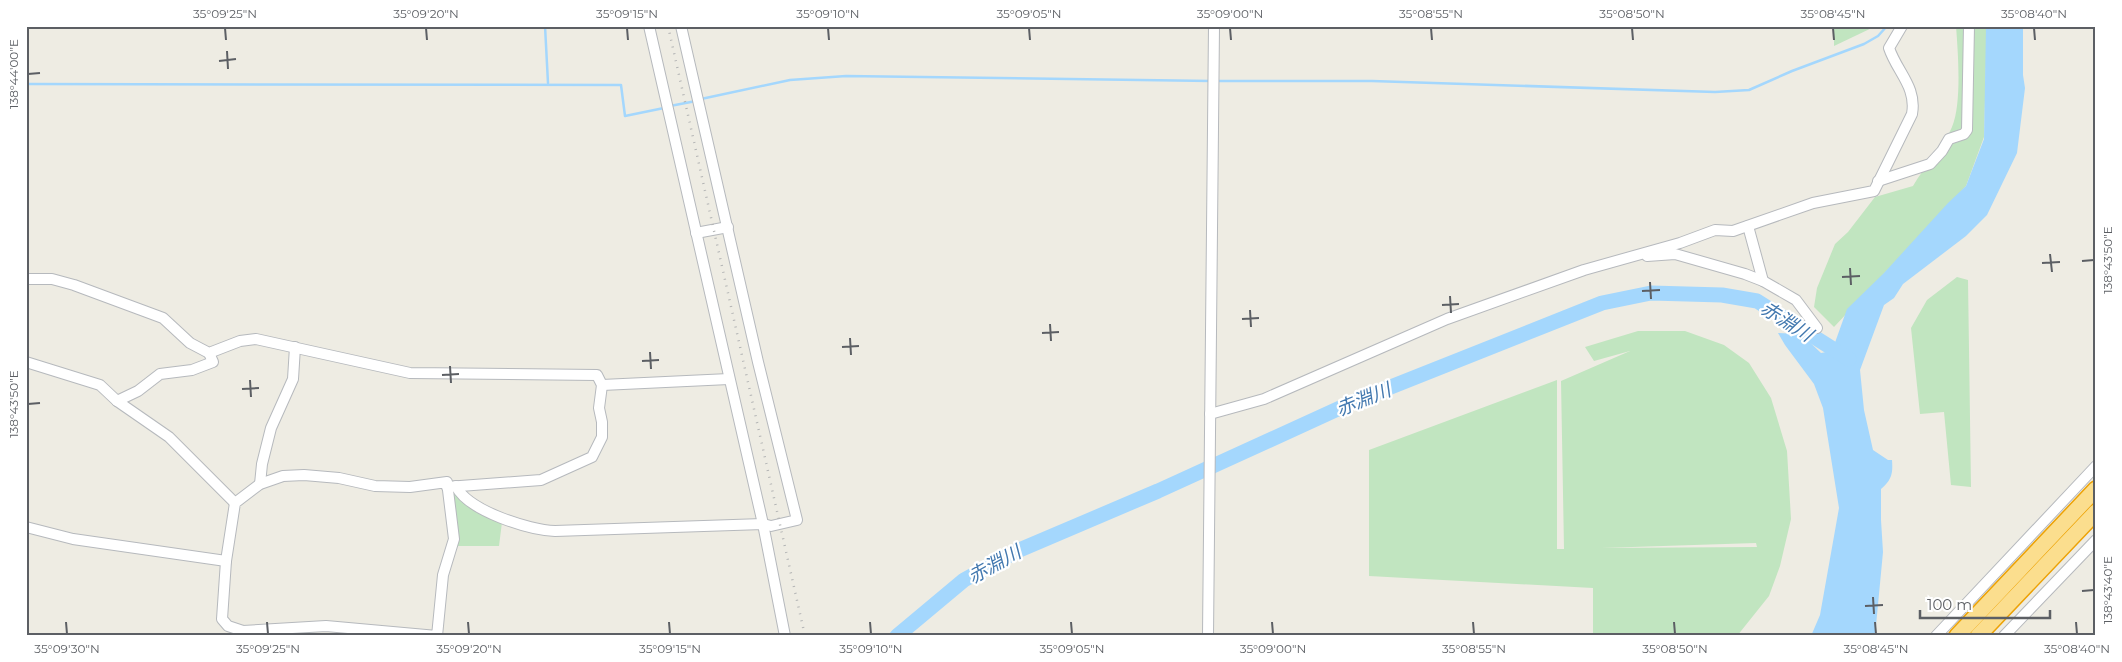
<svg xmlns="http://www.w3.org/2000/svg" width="2122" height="662" font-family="Montserrat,'Noto Sans JP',sans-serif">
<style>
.green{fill:#c1e5c0;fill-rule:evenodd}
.water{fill:#a4d7fd}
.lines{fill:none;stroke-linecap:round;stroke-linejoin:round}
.stream{stroke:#a4d7fd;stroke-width:2.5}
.river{stroke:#a4d7fd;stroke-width:15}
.minor-casing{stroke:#b6b9bd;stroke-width:12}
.highway-casing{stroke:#eda205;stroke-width:18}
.minor{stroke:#fff;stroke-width:10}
.highway{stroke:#fbde8e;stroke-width:15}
.rail{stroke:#b4b5b5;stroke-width:2.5;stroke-dasharray:1 6;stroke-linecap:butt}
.ticks{fill:none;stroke:#5c5f64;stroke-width:2}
.labels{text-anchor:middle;stroke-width:4.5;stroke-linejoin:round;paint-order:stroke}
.water-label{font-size:19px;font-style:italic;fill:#4278af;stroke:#fff}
.neatline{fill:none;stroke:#5c5f64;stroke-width:2}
.ticks-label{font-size:12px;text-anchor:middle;fill:#5c5f64}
</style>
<rect width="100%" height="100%" fill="#eeece3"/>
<!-- green -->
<g class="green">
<polygon points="1834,26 1876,26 1834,46"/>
<path d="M1956 26H1987L1984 137 1966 186 1834 327 1814 307 1817 288 1835 244 1848 232 1875 197 1913 186C1924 166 1943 149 1952 127 1962 103 1958 53 1956 26Z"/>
<polygon points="1957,277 1968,280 1971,487 1951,485 1944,412 1920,414 1911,328 1927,300"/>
<path d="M1638 331H1685L1724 345 1749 363 1771 398 1787 451 1791 519 1780 566 1769 596 1737 636H1593V588L1369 576V450L1557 380V549H1564L1561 381 1630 351 1594 361 1585 347ZM1756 543 1757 547 1600 548H1601Z"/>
<polygon points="447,487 502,522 499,546 455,546"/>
</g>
<!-- water -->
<path class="water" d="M1986 26H2023V75L2025 88 2017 153 1987 215 1966 236 1903 284 1894 298 1884 305 1860 370 1864 410 1873 450 1888 460H1892C1893 473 1892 480 1881 489V520L1883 552 1875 636H1811L1820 615 1839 508 1823 408 1814 384 1785 345 1778 333 1801 334 1821 353 1832 351 1847 309 1884 273 1948 203 1966 186 1984 139Z"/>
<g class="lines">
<!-- stream -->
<g class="stream">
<polyline points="545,26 548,83"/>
<polyline points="1217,81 1372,81 1715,92 1749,90 1792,71 1864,44 1878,36 1887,26"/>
<polyline points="29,84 621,85 625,116 664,108"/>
<polyline points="701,99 790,80 846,76 1211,81"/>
<polyline points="670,106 696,101"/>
</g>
<!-- river -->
<polyline class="river" points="897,636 964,580 1017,551 1158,491 1353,402 1602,303 1651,293 1722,295 1757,301 1849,359"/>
<!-- minor casing -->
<g class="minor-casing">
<g id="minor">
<polyline points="649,26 763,524 785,636"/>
<polyline points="1878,181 1930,164 1942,151 1949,139 1964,134 1967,130 1969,26"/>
<polyline points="1748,226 1763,281"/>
<polyline points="696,233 728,227"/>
<polyline points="1647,256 1675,254 1745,274 1763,281 1796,300 1817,328"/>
<polyline points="26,279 52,279 74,285 163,318 190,343 209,353 240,341 256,339 410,373 597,375 602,385 599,408 602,422 602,437 592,457 541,480 447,487"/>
<polyline points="26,362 100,385 117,401 169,437 235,503"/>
<polyline points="602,385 729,379"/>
<polyline points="117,401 138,391 160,374 192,370 213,362 209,353"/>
<path d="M1210 414 1264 399 1447 319 1584 270 1680 243 1715 230 1733 231 1813 203 1874 191 1912 114C1917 87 1897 72 1889 48L1902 26"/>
<polygon points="304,475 339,478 375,486 410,487 447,482 454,539 443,575 437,636 326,626 243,631 228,626 222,619 226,561 235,503 260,484 283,476"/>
<polyline points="260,484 262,464 271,428 293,379 295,347"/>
<path d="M456 486C468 511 529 530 555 531L763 524 771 526 797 520 758 362 681 26"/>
<polyline points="26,527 73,539 226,561"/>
<polyline points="1208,636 1214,26"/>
<polyline points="1936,636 2096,466"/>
<polyline points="2004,636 2096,540"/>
</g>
</g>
<!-- highway casing -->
<g class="highway-casing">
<g id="highway">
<polyline points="1957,636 2096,489"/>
<polyline points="1978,636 2096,512"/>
</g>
</g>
<!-- minor -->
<use href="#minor" class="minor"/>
<!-- highway -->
<use href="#highway" class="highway"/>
<!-- rail -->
<polyline class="rail" points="668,26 805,636"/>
</g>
<!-- ticks -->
<path class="ticks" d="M225 28 226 40M426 28 427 40M627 28 628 40M828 28 829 40M1029 28 1030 40M1230 28 1231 40M1431 28 1432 40M1632 28 1633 40M1833 28 1834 40M2034 28 2035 40M227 51 228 69M219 61 236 59M28 74 40 73M2050 254 2052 272M2082 261 2094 260M2042 263 2060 262M1850 268 1851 285M1842 277 1860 276M1650 282 1651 299M1642 291 1660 290M1450 296 1451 313M1442 305 1459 304M1250 310 1251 327M1242 319 1259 318M1050 324 1051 341M1042 333 1059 332M850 338 851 355M842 347 859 346M650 352 651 369M642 361 659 360M450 366 451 383M442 375 459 374M250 380 251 397M242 389 259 388M28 404 40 403M2082 591 2094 590M1873 597 1874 614M1865 606 1883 605M66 622 67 634M267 622 268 634M468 622 469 634M669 622 670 634M870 622 871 634M1071 622 1072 634M1272 622 1273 634M1473 622 1474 634M1674 622 1675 634M1875 622 1876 634M2076 622 2077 634"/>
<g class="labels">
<!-- water labels -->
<g class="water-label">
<text transform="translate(1787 321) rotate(32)" y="7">赤淵川</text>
<text transform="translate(1363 399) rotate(-22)" y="7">赤淵川</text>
<text transform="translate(994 564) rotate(-29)" y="7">赤淵川</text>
</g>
</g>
<!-- border -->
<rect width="2122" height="662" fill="none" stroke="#ffffff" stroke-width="55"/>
<!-- scale -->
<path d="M1920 610v8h130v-8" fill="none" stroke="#5c5f64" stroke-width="2.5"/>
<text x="1927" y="610" font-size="15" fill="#5c5f64" stroke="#ffffff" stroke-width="4" paint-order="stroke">100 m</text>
<rect x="28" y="28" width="2066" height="606" class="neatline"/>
<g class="ticks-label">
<text x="225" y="18">35°09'25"N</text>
<text x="426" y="18">35°09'20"N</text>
<text x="627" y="18">35°09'15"N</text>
<text x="828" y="18">35°09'10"N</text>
<text x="1029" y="18">35°09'05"N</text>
<text x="1230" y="18">35°09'00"N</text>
<text x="1431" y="18">35°08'55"N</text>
<text x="1632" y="18">35°08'50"N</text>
<text x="1833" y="18">35°08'45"N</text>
<text x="2034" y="18">35°08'40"N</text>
<text transform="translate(14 74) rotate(-90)" y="4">138°44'00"E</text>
<text transform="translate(2108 260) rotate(-90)" y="4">138°43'50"E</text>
<text transform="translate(14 404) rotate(-90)" y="4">138°43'50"E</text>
<text transform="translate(2108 590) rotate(-90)" y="4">138°43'40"E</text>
<text x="67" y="653">35°09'30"N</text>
<text x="268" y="653">35°09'25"N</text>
<text x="469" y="653">35°09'20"N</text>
<text x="670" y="653">35°09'15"N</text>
<text x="871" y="653">35°09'10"N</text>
<text x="1072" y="653">35°09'05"N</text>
<text x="1273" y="653">35°09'00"N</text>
<text x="1474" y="653">35°08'55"N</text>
<text x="1675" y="653">35°08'50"N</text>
<text x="1876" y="653">35°08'45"N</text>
<text x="2077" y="653">35°08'40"N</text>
</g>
</svg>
